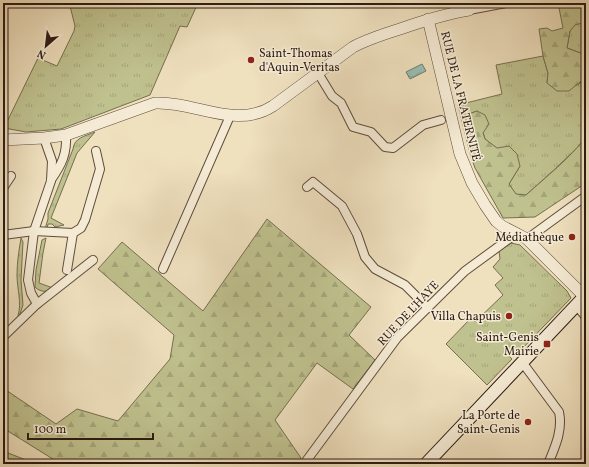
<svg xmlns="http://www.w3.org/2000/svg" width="589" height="467" font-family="Vollkorn,serif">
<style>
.grass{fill:url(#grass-tufts);stroke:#766e50}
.forest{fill:url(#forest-firs);stroke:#766e50}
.water{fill:url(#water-waves);stroke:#6e7c73}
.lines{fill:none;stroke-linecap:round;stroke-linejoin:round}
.minor-casing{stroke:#5d4c3e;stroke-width:10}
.tertiary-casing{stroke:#5d4c3e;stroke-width:12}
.secondary-casing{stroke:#2c1b13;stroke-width:14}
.minor{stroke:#f5ebd5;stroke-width:8}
.tertiary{stroke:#f5ebd5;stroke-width:11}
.secondary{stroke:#f5ebd5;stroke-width:12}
.poi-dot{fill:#8f2418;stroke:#f5ebd5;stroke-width:1.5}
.labels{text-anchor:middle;stroke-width:3;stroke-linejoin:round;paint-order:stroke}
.poi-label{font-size:12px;fill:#2c1b13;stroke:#f5ebd5;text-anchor:end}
.street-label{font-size:12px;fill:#2c1b13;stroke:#f5ebd5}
</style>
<defs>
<pattern id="grass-tufts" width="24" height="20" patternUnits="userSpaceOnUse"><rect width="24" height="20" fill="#bfc18e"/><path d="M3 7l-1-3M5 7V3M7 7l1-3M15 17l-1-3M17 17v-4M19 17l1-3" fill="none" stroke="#a4a57a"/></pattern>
<pattern id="forest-firs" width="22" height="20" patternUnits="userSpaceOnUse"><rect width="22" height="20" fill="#bfc18e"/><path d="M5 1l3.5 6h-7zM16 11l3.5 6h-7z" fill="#a4a57a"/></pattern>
<pattern id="water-waves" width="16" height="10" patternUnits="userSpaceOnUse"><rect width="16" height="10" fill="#9abdb3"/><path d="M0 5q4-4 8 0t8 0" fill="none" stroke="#85a299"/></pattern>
</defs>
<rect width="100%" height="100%" fill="#efe0be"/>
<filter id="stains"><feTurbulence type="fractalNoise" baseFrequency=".005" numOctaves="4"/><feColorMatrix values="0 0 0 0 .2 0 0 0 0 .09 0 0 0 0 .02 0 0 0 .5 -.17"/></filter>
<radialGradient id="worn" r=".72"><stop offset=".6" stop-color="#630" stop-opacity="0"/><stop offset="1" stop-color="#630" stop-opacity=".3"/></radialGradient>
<!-- grass -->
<g class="grass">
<polygon points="73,3 198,3 187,27 180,26 150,95 61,129 26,132 4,128 38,58 57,66 74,31 75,26 70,6"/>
<polygon points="586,22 586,55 567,48 570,31 575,24"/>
<polygon points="543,56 548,73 547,83 578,85 586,77 586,137 578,147 555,169 526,195 516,195 509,184 520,166 485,139 477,111 461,117 458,105 502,94 496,65"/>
<path d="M95 132 77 153 51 218 64 225 55 227 52 224H48L47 229H45L48 219V213L73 149C74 138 85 136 95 132Z"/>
<path d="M21 238 23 242 21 280 23 305 19 317 18 316C22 302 17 289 17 275 17 262 19 250 21 238Z"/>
<path d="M46 238 43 253 39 283 53 288C47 293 40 292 35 287L36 270 42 240Z"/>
<polygon points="511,243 520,245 567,291 571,298 518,353 513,349 509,353 510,354 509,356 512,359 487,385 446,344 471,318 475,322 503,295 495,285 503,278 493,267 500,259 499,251"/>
<polygon points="3,451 26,460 24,464 3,464"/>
</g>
<!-- forest -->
<g class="forest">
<polygon points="558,3 586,3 586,22 575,25 570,31 567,48 586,55 586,77 569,91 557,91 547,83 548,73 543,56 539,29 547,28 552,31 563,28"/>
<path d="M477 111 485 115 489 124 483 133 485 139 497 148 509 146 517 154 520 166 509 184 516 194 526 195C547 176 569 159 586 137V183L535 217 503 218 475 168 471 157 461 117Z"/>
<polygon points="267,219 371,307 349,335 375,360 353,389 317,363 275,420 301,458 296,464 55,464 56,461 3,428 3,388 56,424 77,409 118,421 170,359 174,335 98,269 122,242 203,311"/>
</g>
<!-- water -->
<polygon class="water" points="422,64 426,71 410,79 406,72"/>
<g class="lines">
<!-- minor casing -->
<g class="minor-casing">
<g id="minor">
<polyline points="469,10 506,3"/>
<polyline points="318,73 332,96 341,103 353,127 371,132 385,147 393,148 423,125 441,120"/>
<path d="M51 180C62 164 67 154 66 135"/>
<polyline points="307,187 313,182 342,206 357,234 365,257 375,269 405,285 428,308"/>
<polyline points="3,188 11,176"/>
<polyline points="3,235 34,231 73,233 81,228 85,220 100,169 96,151"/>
<polyline points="527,239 586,196"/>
<polyline points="163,269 230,116"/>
<polyline points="67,270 73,233"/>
<polyline points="37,304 31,293 28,280 34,231 51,181 52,161 44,138"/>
<polyline points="576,305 586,317"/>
<polyline points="3,337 37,304 93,260"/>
<path d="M522 362 559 412C563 430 555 447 548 464"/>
<polyline points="304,464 397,338 465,271 517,233"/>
</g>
</g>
<!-- tertiary casing -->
<g class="tertiary-casing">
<g id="tertiary">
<polyline points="428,19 460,154 472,183 485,205 496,221 502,226 527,239 584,296"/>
<path d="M3 140 44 138 66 135 155 103C195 101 236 130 273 106L353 47C368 39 384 34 400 29 423 21 445 14 469 10L468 3"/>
</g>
</g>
<!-- secondary casing -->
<g class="secondary-casing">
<polyline id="secondary" points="426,464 586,295"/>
</g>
<!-- minor -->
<use href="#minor" class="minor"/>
<!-- tertiary -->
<use href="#tertiary" class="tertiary"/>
<!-- secondary -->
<use href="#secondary" class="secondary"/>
</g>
<!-- markers -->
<g class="poi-dot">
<circle cx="251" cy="60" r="4"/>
<circle cx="572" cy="237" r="4"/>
<circle cx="509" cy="316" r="4"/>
<rect x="543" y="340" width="8" height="8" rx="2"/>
<circle cx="528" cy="422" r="4"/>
</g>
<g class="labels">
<!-- poi labels -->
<g class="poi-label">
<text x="259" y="57" text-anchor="start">Saint-Thomas<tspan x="259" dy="14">d'Aquin-Veritas</tspan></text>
<text x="564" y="241">Médiathèque</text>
<text x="501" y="320">Villa Chapuis</text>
<text x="539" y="341">Saint-Genis<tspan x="539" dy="14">Mairie</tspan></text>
<text x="520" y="419">La Porte de<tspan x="520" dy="14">Saint-Genis</tspan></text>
</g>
<!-- street labels -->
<g class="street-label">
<text transform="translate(461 96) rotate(76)" y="4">RUE DE LA FRATERNITÉ</text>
<text transform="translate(408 313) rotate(-47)" y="4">RUE DE L'HAYE</text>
</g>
</g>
<!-- margin -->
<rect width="589" height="467" fill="none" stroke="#efe0be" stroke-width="16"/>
<rect x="4" y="4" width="581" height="459" fill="none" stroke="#2c1b13" stroke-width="2"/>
<rect x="8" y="8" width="573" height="451" fill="none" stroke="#2c1b13"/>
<!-- north arrow -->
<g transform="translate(46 46) rotate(208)" stroke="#f5ebd5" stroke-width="3" paint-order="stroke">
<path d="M0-3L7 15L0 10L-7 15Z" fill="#2c1b13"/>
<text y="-6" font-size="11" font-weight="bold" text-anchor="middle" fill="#2c1b13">N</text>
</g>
<!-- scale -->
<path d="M28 433v6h125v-6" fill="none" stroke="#2c1b13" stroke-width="2"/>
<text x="34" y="433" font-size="12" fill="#2c1b13" stroke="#f5ebd5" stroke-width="3" paint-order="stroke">100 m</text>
<rect width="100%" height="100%" filter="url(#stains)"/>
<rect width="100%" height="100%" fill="url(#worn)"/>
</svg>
